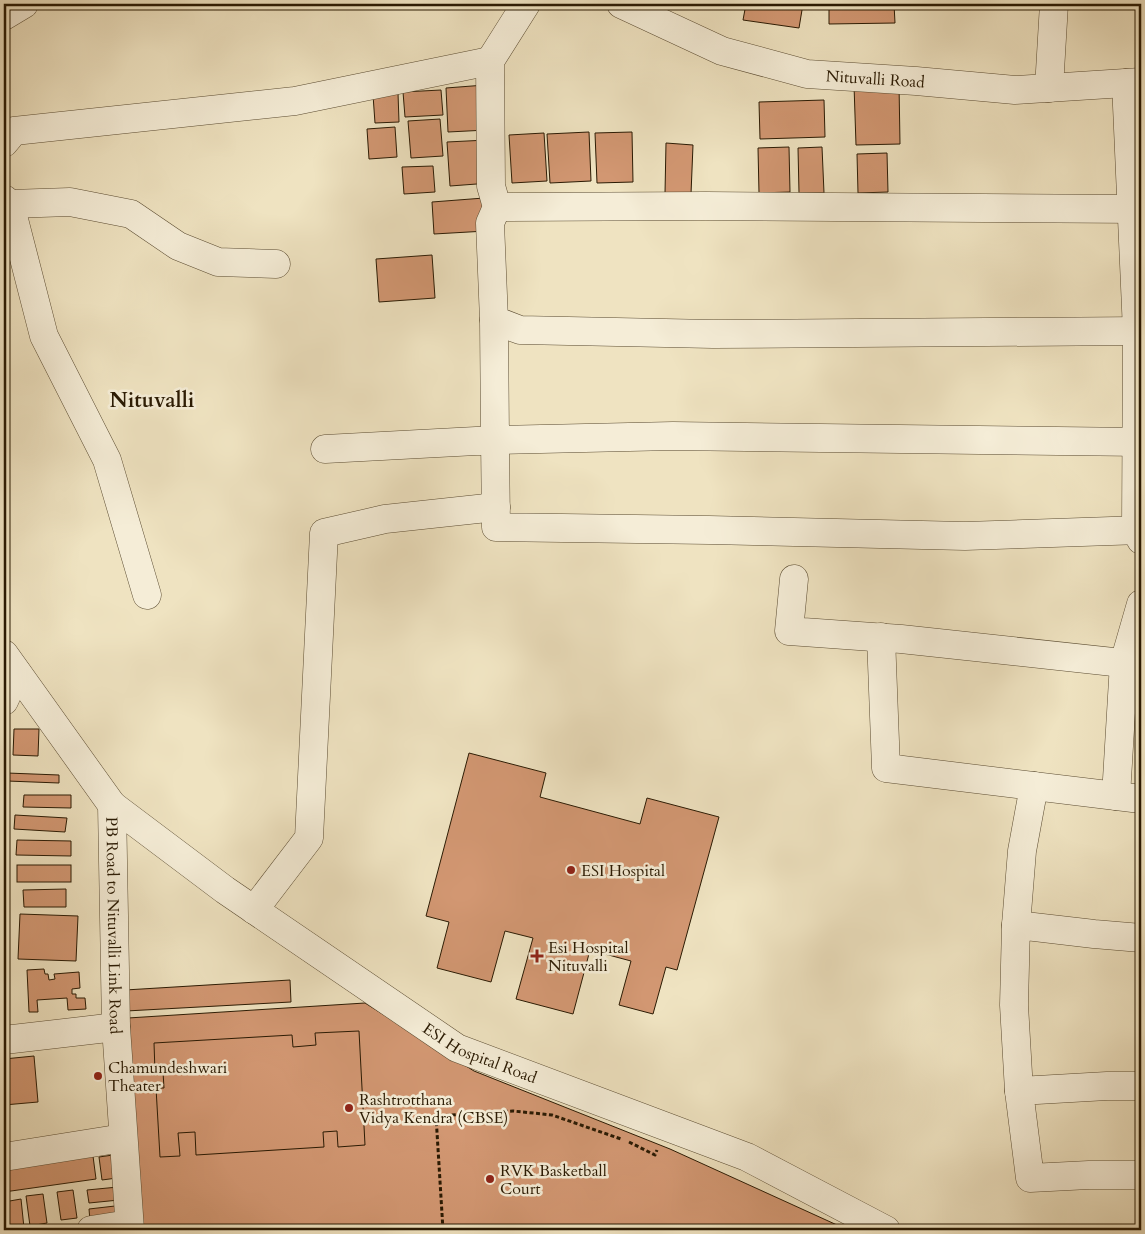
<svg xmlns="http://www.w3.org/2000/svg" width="1145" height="1234" font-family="Cardo,serif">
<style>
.building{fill:#d29772;stroke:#2a1a03}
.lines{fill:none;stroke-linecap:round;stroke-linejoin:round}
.minor-casing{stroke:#5b4c32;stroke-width:29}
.tertiary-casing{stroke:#5b4c32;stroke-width:29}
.path{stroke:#2a1a03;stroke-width:3;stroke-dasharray:4 2.5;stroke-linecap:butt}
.minor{stroke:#f5edd7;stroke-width:28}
.tertiary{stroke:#f5edd7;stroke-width:28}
.poi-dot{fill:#8f2418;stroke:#f5edd7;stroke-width:2}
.labels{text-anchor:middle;stroke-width:5;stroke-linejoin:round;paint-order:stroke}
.street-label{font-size:16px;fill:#2a1a03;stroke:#f5edd7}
.poi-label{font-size:16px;fill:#2a1a03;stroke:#f5edd7;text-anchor:start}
.district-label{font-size:21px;font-weight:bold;fill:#2a1a03;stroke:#f5edd7}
</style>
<rect width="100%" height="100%" fill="#efe3c1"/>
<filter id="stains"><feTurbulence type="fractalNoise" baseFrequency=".004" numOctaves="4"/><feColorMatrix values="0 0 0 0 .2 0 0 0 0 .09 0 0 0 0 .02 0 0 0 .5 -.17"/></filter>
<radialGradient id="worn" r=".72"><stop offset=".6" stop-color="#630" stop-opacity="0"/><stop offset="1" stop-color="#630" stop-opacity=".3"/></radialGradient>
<!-- building -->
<g class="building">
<polygon points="746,4 803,4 799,28 743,20"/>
<polygon points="829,4 894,4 895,23 829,24"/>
<polygon points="899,84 900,144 856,145 854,85"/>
<polygon points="485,85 487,130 448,132 446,88"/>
<polygon points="441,90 443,115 405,117 403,92"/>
<polygon points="398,93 399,122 375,123 373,95"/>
<polygon points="824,100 825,137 760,139 759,102"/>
<polygon points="440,119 443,156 411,158 408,121"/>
<polygon points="395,127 397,157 369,159 367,129"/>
<polygon points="589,132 591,181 550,183 547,134"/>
<polygon points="632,132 633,182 597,183 595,133"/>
<polygon points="544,133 547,181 512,183 509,135"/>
<polygon points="487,140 490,183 450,186 447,142"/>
<polygon points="666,143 693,145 691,194 665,193"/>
<polygon points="789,147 790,192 759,193 758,148"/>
<polygon points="822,147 824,193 799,193 798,148"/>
<polygon points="887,153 888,192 858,193 857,154"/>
<polygon points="433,166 435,192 404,194 402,167"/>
<polygon points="484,198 486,231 434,234 432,202"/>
<polygon points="432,255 435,298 379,302 376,259"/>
<polygon points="14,729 39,729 38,756 13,755"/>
<polygon points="469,753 546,773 540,797 640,824 647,798 719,817 677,970 666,967 653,1014 619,1005 631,961 590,950 573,1014 516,999 533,938 505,931 491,982 437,968 449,922 426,916"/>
<polygon points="7,773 59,775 59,783 7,781"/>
<polygon points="24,795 71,795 71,808 23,807"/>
<polygon points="15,815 67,818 65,832 14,829"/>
<polygon points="17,840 71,841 71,856 16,855"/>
<rect x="17" y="865" width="54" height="17"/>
<polygon points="66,889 66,907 24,907 23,890"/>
<polygon points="20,914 78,916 76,961 18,959"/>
<polygon points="44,969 45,974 48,974 49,980 55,979 54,974 79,972 80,988 72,989 72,994 76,994 76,998 85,998 86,1009 68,1010 67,998 37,1000 38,1012 29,1012 27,970"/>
<polygon points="290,980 291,1002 126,1011 125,990"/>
<polygon points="365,1003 474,1071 670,1149 848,1230 137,1230 128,1018"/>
<polygon points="359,1031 365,1145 338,1147 337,1131 323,1132 324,1147 196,1155 195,1132 178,1133 180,1156 160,1157 156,1088 164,1088 163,1072 155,1072 154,1043 292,1035 293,1047 316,1045 315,1033"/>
<polygon points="34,1056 38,1102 4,1105 4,1059"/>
<polygon points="113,1155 117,1178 102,1180 99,1157"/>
<polygon points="93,1156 96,1179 4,1192 4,1169"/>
<polygon points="118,1187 119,1200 89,1203 87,1190"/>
<polygon points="73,1190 77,1218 61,1220 57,1192"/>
<polygon points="43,1194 47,1223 30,1226 26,1196"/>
<polygon points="21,1199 24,1228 4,1230 4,1202"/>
<polygon points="115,1206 117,1217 90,1221 89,1209"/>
</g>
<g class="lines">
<!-- minor casing -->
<g class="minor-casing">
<g id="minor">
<polyline points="1126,83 1137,331 1136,530 1141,540"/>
<polyline points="1049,88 1054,4"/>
<polyline points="4,143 14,131 295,101 490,61"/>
<polyline points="4,199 10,204 44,336 107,460 147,595"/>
<polyline points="10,204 70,202 131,214 178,246 218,262 276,264"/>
<polyline points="497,207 491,186 490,61 526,4"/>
<polyline points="1141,209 706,206 497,207 490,223 494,320 520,330 713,334 1141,331"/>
<polyline points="494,320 495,440 673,436 1141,442"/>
<polyline points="325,449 495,440 496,527 709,530 965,536 1141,530"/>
<polyline points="794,579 789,631 901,639 1141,665"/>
<polyline points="881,637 886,768 1141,799"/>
<polyline points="4,701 17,673"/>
<polyline points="1116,796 1124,663 1141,604"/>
<path id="s1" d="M112 805 225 890 457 1048 747 1157 886 1230"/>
<polyline points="254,910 309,838 324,533 385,519 496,507"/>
<polyline points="1016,925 1022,851 1034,786"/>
<polyline points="4,1040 116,1027"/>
<polyline points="1141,1086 1107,1086 1019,1091 1030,1178 1089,1175 1141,1175"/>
<polyline points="1019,1091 1014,1005 1016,925 1094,934 1141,938"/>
<polyline points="4,1157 123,1138"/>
<polyline points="91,1230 129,1224"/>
</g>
</g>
<!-- tertiary casing -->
<g class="tertiary-casing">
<g id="tertiary">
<path id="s2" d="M621 4 722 51 807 74 916 81 1015 90 1141 82"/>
<polyline points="4,16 24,4"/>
<path id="s3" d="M4 654 112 805 116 1027 130 1230"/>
</g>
</g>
<!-- path -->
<g class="path">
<polyline points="629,1142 655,1155 657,1150"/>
<polyline points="443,1230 436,1116 513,1111 552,1115 621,1139"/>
</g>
<!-- minor -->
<use href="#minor" class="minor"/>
<!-- tertiary -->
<use href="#tertiary" class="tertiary"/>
</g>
<!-- markers -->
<g class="poi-dot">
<circle cx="571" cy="870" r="5"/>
<path d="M534.5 948.5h5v5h5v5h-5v5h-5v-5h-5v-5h5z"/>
<circle cx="98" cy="1076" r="5"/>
<circle cx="349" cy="1108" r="5"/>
<circle cx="490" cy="1179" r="5"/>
</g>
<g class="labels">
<!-- street labels -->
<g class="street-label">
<text dy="6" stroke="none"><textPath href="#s2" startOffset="268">Nituvalli Road</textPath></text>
<text dy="6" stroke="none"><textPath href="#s3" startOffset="306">PB Road to Nituvalli Link Road</textPath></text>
<text dy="6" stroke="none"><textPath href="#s1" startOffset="445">ESI Hospital Road</textPath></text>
</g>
<!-- poi labels -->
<g class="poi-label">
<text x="581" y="876">ESI Hospital</text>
<text x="548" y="953">Esi Hospital<tspan x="548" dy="18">Nituvalli</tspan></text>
<text x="108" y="1073">Chamundeshwari<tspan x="108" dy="18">Theater</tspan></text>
<text x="359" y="1105">Rashtrotthana<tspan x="359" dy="18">Vidya Kendra (CBSE)</tspan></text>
<text x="500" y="1176">RVK Basketball<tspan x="500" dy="18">Court</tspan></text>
</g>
<!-- district labels -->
<g class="district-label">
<text x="152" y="407">Nituvalli</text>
</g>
</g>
<!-- margin -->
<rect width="1145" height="1234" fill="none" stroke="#efe3c1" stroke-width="20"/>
<rect x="5" y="5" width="1135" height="1224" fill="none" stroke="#2a1a03" stroke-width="2.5"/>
<rect x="10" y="10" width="1125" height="1214" fill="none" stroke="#2a1a03"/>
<rect width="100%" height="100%" filter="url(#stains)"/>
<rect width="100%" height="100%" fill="url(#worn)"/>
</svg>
